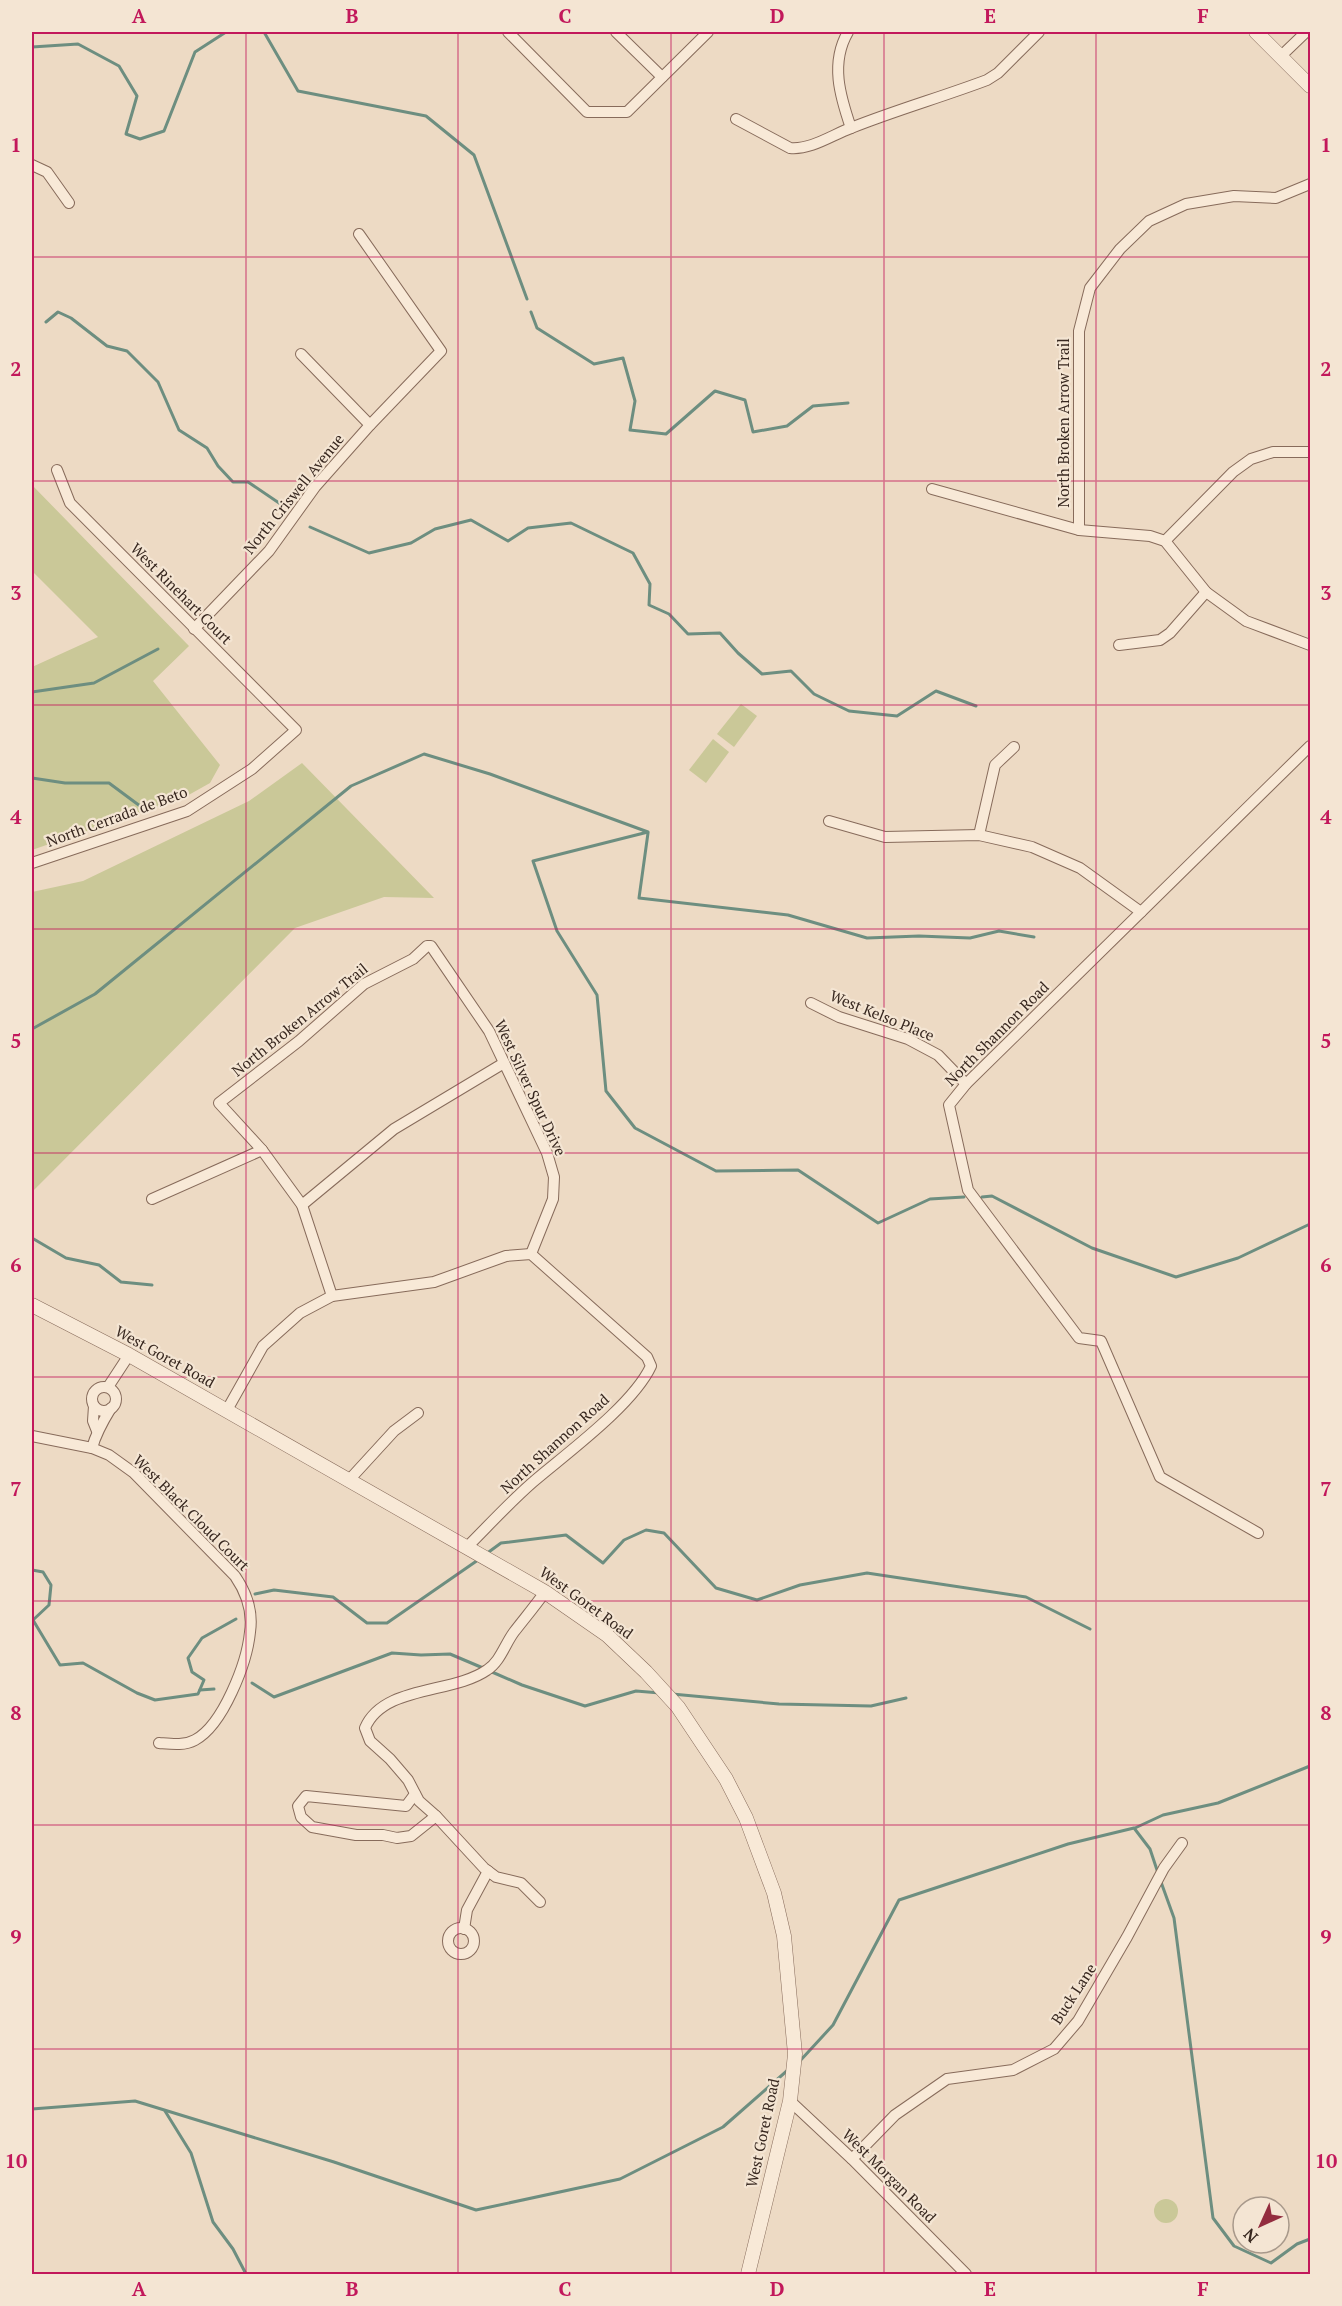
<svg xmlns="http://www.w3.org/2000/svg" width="1342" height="2306" font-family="'PT Serif',serif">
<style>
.green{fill:#cac898}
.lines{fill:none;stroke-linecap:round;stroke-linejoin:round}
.stream{stroke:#6d8e80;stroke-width:3}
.minor-casing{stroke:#876b5b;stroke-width:12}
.tertiary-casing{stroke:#876b5b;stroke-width:15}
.minor{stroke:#f8e9d7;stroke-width:10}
.tertiary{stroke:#f8e9d7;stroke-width:14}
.grid{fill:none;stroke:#c2185b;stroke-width:1.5;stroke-opacity:0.55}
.labels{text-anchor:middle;stroke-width:4.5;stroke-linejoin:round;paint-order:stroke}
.street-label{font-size:15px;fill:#37271f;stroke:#f4e5d3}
.neatline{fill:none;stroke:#c2185b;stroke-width:2}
.grid-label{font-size:20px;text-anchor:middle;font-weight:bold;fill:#c2185b}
</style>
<rect width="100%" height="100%" fill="#eddac4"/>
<!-- green -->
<g class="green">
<polygon points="32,485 189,646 153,681 220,765 210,783 185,797 32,850 32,667 98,637 32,571"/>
<polygon points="741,704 757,716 734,747 717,734"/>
<polygon points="713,739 729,752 706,783 689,770"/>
<polygon points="302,763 434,898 384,897 295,928 32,1192 32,892 83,881 249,801"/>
<circle cx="1166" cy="2211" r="12"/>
</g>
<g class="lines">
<!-- stream -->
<g class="stream">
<polyline points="264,32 298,91 426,116 474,155 527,299"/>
<polyline points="32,47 78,44 119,66 137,96 126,134 140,139 164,131 195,52 226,32"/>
<polyline points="531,312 537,328 594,364 623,358 635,401 630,430 666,434 715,391 745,400 753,432 787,426 813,406 848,403"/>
<polyline points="46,322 58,312 71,318 107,346 127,351 158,382 179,430 207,448 218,466 233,482 248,482 282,505"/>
<polyline points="310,527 369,553 411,543 435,529 471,520 508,541 528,528 571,523 633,553 650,584 649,605 669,614 688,634 720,633 738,653 762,674 791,671 814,694 849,711 897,716 936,691 976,706"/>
<polyline points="32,692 94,683 158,649"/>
<polyline points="32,778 65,783 109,783 140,806"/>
<polyline points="648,833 639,898 788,915 867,938 919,936 970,938 999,931 1034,937"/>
<polyline points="32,1029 95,994 351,786 424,754 490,774 648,832 533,861 557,931 597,995 606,1091 635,1128 716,1171 798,1170 878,1223 930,1199 964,1197"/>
<polyline points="982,1197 992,1196 1092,1248 1176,1277 1238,1258 1310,1224"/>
<polyline points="32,1238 66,1258 99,1265 121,1282 152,1285"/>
<polyline points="486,1554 501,1543 566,1535 603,1563 624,1540 646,1530 664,1533 716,1588 757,1600 800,1585 867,1573 1026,1597 1090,1629"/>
<polyline points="32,1570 43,1572 51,1585 49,1605 33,1620 60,1665 83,1663 137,1693 155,1700 198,1694 204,1680 192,1672 188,1658 202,1638 236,1619"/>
<polyline points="255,1594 274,1590 333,1597 367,1623 387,1623 478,1560"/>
<polyline points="492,1672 522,1685 585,1706 636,1691 660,1693"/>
<polyline points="252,1683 274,1697 392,1653 421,1655 450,1654 483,1668"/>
<polyline points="200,1690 214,1689"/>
<polyline points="672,1694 779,1704 871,1706 906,1698"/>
<polyline points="1135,1828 1163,1815 1218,1803 1310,1766"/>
<polyline points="1161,1882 1174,1918 1213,2218 1234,2246 1271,2263 1297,2244 1310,2239"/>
<polyline points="799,2062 833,2025 899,1900 1068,1844 1134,1828 1150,1849 1158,1873"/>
<polyline points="32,2109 135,2101 334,2162 476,2210 620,2179 723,2127 789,2069"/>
<polyline points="165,2111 191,2153 213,2222 233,2249 246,2274"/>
</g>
<!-- minor casing -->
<g class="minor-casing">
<g id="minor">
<polyline points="508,32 587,112 627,112 708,32"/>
<polyline points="616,32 662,77"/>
<path d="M848 32C830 63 840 96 851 128"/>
<polyline points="1281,56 1306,32"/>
<path d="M736 119 790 148C811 150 832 135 851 128 896 110 942 97 987 80L998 73 1039 32"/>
<polyline points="32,165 47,172 69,203"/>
<polyline points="301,354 370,425"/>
<polyline points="932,489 1079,530 1150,536 1165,541 1206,592 1246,621 1310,645"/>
<polyline points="1079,530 1079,331 1090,288 1120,249 1149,221 1186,204 1234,196 1276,198 1310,184"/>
<polyline points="1165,541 1233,472 1251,459 1273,452 1310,452"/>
<polyline points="194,629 269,551 315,487 370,425 441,351 359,234"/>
<polyline points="1119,645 1160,640 1170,633 1206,592"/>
<polyline points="829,821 885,837 979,835 1032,847 1080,868 1141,912"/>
<polyline points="979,835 995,765 1014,747"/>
<polyline points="32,863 187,811 252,769 296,730 70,503 57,470"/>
<polyline points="811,1003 839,1017 908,1039 938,1055 966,1084"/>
<polyline points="152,1199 262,1150"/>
<polyline points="302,1205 394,1129 504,1063"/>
<polyline points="332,1296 302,1205 262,1150 219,1103 299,1041 364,984 413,959 427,946 431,946 489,1031 547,1153 554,1177 553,1199 531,1254"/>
<circle cx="104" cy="1399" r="12"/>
<polyline points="108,1387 129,1355"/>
<polyline points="94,1406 93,1421 97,1431"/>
<path d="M227 1410 263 1346 300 1313 332 1296 434 1282 506 1256 531 1254 647 1357 651 1366C633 1405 567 1453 533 1482 510 1502 489 1525 467 1547"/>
<path d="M32 1436 92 1448 109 1455 134 1473 235 1576C246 1592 253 1612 250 1632 247 1663 223 1725 195 1740 184 1746 171 1744 159 1743"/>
<path d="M92 1448C96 1433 103 1421 111 1408"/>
<polyline points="350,1479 394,1431 418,1413"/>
<polyline points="1258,1533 1160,1477 1101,1341 1079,1338 968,1190 949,1105 966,1084 1310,746"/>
<polyline points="415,1794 406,1806 306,1796 298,1806 301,1817 312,1827 356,1835 383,1835 397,1838 411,1836 436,1816"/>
<path d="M540 1902 521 1883 496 1877 484 1868 436 1816 419 1801 408 1780 390 1759 370 1741 365 1728C383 1685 453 1694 487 1670 500 1662 505 1644 514 1632 524 1619 535 1606 545 1592"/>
<circle cx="461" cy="1941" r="13"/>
<polyline points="464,1929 467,1910 488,1871"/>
<polyline points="790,2101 852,2159 966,2274"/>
<polyline points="852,2159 895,2115 947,2079 1013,2070 1054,2049 1078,2021 1127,1937 1164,1868 1182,1843"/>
</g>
</g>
<!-- tertiary casing -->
<g class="tertiary-casing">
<g id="tertiary">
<polyline points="1256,32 1310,86"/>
<polyline points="32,1305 129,1355 545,1592 607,1635 646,1672 678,1707 726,1779 746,1818 774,1893 784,1936 795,2054 790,2101 748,2274"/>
</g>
</g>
<!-- minor -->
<use href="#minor" class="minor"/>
<!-- tertiary -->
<use href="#tertiary" class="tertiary"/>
</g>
<!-- grid -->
<path class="grid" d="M246 32V2274M458 32V2274M671 32V2274M884 32V2274M1096 32V2274M32 257H1310M32 481H1310M32 705H1310M32 929H1310M32 1153H1310M32 1377H1310M32 1601H1310M32 1825H1310M32 2049H1310"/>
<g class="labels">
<!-- street labels -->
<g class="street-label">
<text transform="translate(1064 423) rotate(-90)" y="5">North Broken Arrow Trail</text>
<text transform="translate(294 494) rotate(-51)" y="5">North Criswell Avenue</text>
<text transform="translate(181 594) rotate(45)" y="5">West Rinehart Court</text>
<text transform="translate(117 817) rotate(-20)" y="5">North Cerrada de Beto</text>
<text transform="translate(882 1016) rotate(22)" y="5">West Kelso Place</text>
<text transform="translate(300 1020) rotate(-39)" y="5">North Broken Arrow Trail</text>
<text transform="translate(997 1034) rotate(-45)" y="5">North Shannon Road</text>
<text transform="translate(530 1088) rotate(65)" y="5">West Silver Spur Drive</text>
<text transform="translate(165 1357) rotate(29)" y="5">West Goret Road</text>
<text transform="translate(555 1444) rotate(-42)" y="5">North Shannon Road</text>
<text transform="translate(191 1513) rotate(45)" y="5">West Black Cloud Court</text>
<text transform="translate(586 1603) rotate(36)" y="5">West Goret Road</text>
<text transform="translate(1074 1994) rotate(-57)" y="5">Buck Lane</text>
<text transform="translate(763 2133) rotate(-78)" y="5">West Goret Road</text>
<text transform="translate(889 2176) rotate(45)" y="5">West Morgan Road</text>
</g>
</g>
<!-- border -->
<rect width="1342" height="2306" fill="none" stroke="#f4e5d3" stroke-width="66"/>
<!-- north arrow -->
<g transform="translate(1261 2225) rotate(225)"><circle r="28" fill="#f4e5d3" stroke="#a8998b" stroke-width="1.5"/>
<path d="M0-4.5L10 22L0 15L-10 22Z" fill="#932d3f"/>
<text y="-9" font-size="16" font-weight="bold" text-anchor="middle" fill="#37271f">N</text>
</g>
<rect x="33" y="33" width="1276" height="2240" class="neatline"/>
<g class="grid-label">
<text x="139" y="23">A</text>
<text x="352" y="23">B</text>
<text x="565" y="23">C</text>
<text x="777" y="23">D</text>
<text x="990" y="23">E</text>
<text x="1203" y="23">F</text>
<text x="16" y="152">1</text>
<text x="1326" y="152">1</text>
<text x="16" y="376">2</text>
<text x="1326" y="376">2</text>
<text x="16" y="600">3</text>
<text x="1326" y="600">3</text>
<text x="16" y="824">4</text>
<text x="1326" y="824">4</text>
<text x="16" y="1048">5</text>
<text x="1326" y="1048">5</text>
<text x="16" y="1272">6</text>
<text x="1326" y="1272">6</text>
<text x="16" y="1496">7</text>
<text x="1326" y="1496">7</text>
<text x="16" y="1720">8</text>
<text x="1326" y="1720">8</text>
<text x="16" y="1944">9</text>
<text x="1326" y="1944">9</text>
<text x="16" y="2168">10</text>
<text x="1326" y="2168">10</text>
<text x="139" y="2296">A</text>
<text x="352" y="2296">B</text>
<text x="565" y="2296">C</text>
<text x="777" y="2296">D</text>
<text x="990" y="2296">E</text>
<text x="1203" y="2296">F</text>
</g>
</svg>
